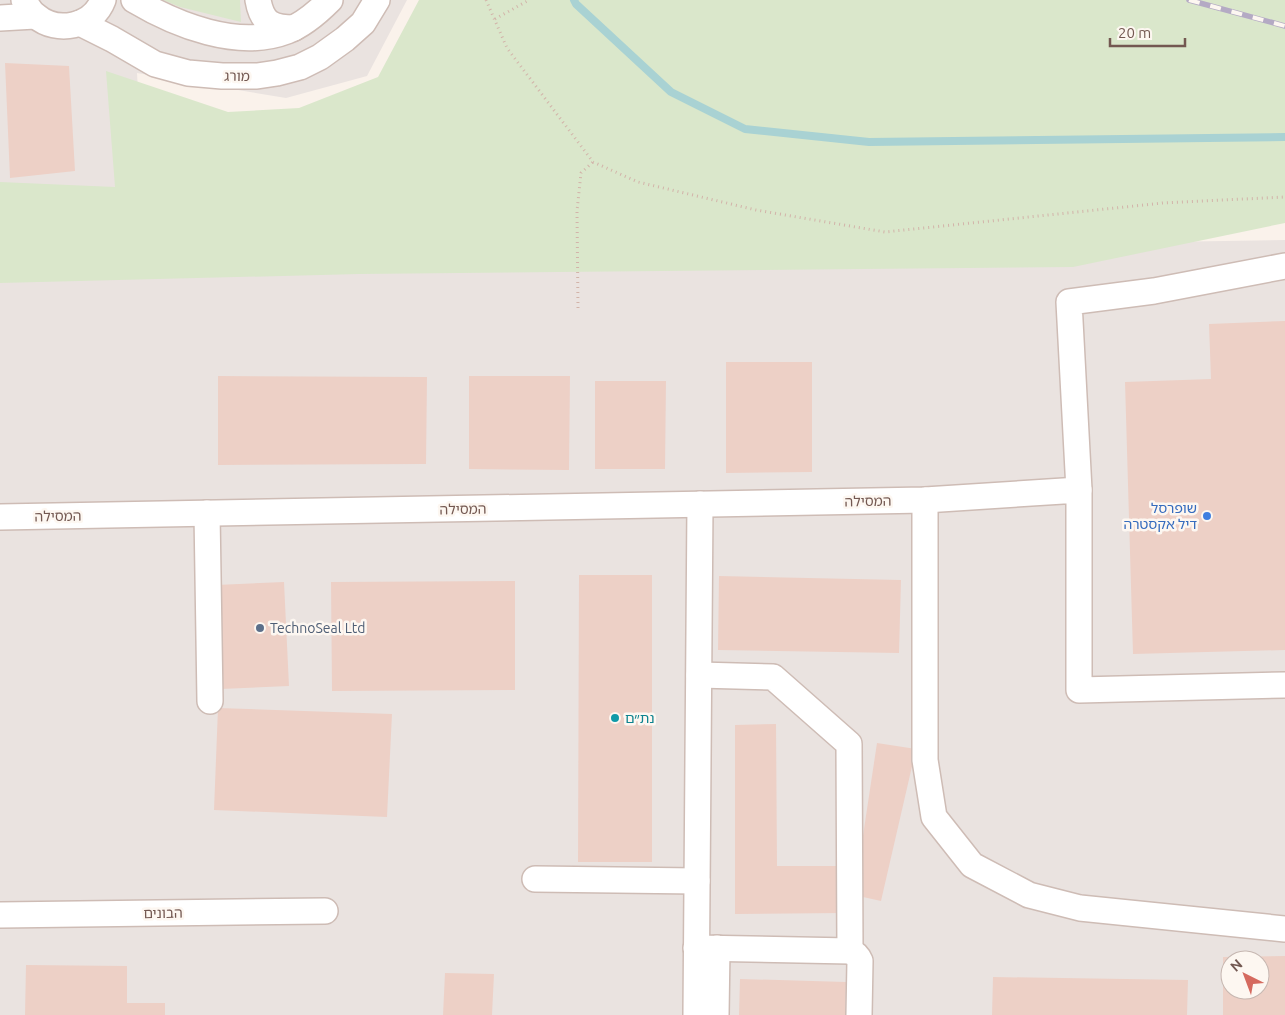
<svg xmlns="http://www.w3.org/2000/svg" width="1285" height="1015" font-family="Ubuntu,'Noto Sans Hebrew',sans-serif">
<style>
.industrial{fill:#eae3e0;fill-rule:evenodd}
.green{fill:#dae7cb}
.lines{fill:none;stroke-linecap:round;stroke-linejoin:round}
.stream{stroke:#a9d2d3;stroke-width:8}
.building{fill:#edd0c6;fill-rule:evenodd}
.minor-casing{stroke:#cebcb5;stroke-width:28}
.path{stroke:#d2b3a9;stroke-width:3;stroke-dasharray:1 4;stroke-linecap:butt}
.minor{stroke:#fff;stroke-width:25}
.rail-casing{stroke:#b4aac4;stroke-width:5.5}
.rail{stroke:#fdf7f1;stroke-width:4;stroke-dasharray:11;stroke-linecap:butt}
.shop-dot{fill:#3f7fe0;stroke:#fdf7f1;stroke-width:2}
.service-dot{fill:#5c6f8a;stroke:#fdf7f1;stroke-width:2}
.culture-dot{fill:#0f9aa8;stroke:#fdf7f1;stroke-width:2}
.labels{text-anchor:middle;stroke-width:5;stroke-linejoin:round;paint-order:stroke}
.street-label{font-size:14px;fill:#735851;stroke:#fdf7f1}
.shop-label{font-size:14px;fill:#366cbe;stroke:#fdf7f1;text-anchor:end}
.service-label{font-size:14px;fill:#4e5e75;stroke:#fdf7f1;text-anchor:start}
.culture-label{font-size:14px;fill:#0d838f;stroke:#fdf7f1;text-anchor:start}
</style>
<rect width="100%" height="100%" fill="#faf2eb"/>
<!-- industrial -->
<g class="industrial">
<polygon points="0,0 407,0 367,76 286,98 137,73 145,216 0,216"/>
<path d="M1285 240V1015H0V260ZM1230 960H1260V990H1230Z"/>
</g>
<!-- green -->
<g class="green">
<polygon points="163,0 240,0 241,22 180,7"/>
<polygon points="419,0 1285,0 1285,223 1073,267 359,274 0,283 0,182 115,187 106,71 228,112 299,108 378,77"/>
</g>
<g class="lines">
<!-- stream -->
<polyline class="stream" points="574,0 576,4 671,92 745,129 869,142 1285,137"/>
</g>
<!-- building -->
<g class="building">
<polygon points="5,63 69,66 75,171 10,178"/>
<polygon points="1285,321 1285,650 1133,654 1125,382 1211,379 1209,324"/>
<polygon points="726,362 812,362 812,472 726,473"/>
<polygon points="218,376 427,377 426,464 218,465"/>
<polygon points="469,376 570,376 569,470 469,469"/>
<polygon points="595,381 666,381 665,469 595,469"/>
<polygon points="579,575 652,575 652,862 578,862"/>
<polygon points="719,576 901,580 899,653 718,650"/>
<polygon points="515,581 515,690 332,691 331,582"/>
<polygon points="284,582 289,686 221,689 216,585"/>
<polygon points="218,708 392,714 387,817 214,810"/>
<polygon points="776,724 777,866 843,866 843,913 735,914 735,725"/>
<polygon points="877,743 916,749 881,901 854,895"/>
<path d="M1285 956V1015H1223V957ZM1230 960H1260V990H1230Z"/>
<polygon points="26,965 127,966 127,1003 165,1003 165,1015 25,1015"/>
<polygon points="445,973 494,974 492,1015 443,1015"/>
<polygon points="993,977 1188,980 1187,1015 992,1015"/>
<polygon points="740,979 846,982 845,1015 739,1015"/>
</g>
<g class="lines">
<!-- minor casing -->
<g class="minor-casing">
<g id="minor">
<path d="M24 0C27 6 30 12 36 16 57 34 93 27 103 0"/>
<path d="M134 0C176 25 238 50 287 31 303 25 318 12 330 0"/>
<path d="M258 0C262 23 272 28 294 28"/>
<polyline points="0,18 35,16"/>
<polyline points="80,23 112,39 155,64 188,73 222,76 257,76 277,73 300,67 320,57 345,39 363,23 377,0"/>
<polyline points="1079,490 1069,302 1154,291 1285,266"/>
<polyline points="925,500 925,760 934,817 972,865 1029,895 1080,908 1285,929"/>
<polyline points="207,513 210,701"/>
<polyline points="0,517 925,500 1079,490 1079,690 1285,685"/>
<polyline points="699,675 773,677 849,744 850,951"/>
<polyline points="535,879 697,881"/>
<polyline points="0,915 325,911"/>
<path d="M696 948 850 951C855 953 858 956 860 961L859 1015"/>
<polyline points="696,1015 700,504"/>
<polyline points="716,1015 717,948"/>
</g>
</g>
<!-- path -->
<g class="path">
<polyline points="486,0 507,48 593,162 638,182 756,210 885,232 1163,203 1285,197"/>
<polyline points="495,19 529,0"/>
<polyline points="578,308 577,211 581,173 593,162"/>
</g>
<!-- minor -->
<use href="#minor" class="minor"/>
<!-- rail casing -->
<g class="rail-casing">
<polyline id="rail" points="1189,0 1285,26"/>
</g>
<!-- rail -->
<use href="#rail" class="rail"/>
</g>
<!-- markers -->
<circle class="shop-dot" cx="1207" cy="516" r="5"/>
<circle class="service-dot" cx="260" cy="628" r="5"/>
<circle class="culture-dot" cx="615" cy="718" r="5"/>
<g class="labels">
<!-- street labels -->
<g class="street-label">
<text transform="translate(237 76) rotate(1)" y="5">מורג</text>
<text transform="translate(868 501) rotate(-1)" y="5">המסילה</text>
<text transform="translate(463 509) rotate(-1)" y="5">המסילה</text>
<text transform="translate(58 516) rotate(-1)" y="5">המסילה</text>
<text transform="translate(163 913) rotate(-1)" y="5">הבונים</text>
</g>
<!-- shop labels -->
<g class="shop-label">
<text x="1197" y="513">שופרסל<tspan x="1197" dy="16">דיל אקסטרה</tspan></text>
</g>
<!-- service labels -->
<g class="service-label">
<text x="270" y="633">TechnoSeal Ltd</text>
</g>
<!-- culture labels -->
<g class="culture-label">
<text x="625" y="723">נת״ם</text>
</g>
</g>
<!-- north arrow -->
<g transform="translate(1245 975) rotate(318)"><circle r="24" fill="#fdf7f1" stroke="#c6b7b1"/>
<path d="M0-4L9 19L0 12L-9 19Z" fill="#d56a5f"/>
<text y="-8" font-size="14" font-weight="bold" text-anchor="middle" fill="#735851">N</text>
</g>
<!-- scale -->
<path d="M1110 38v8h75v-8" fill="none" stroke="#735851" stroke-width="2.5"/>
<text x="1118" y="38" font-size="15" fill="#735851" stroke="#fdf7f1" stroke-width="4" paint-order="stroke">20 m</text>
</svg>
